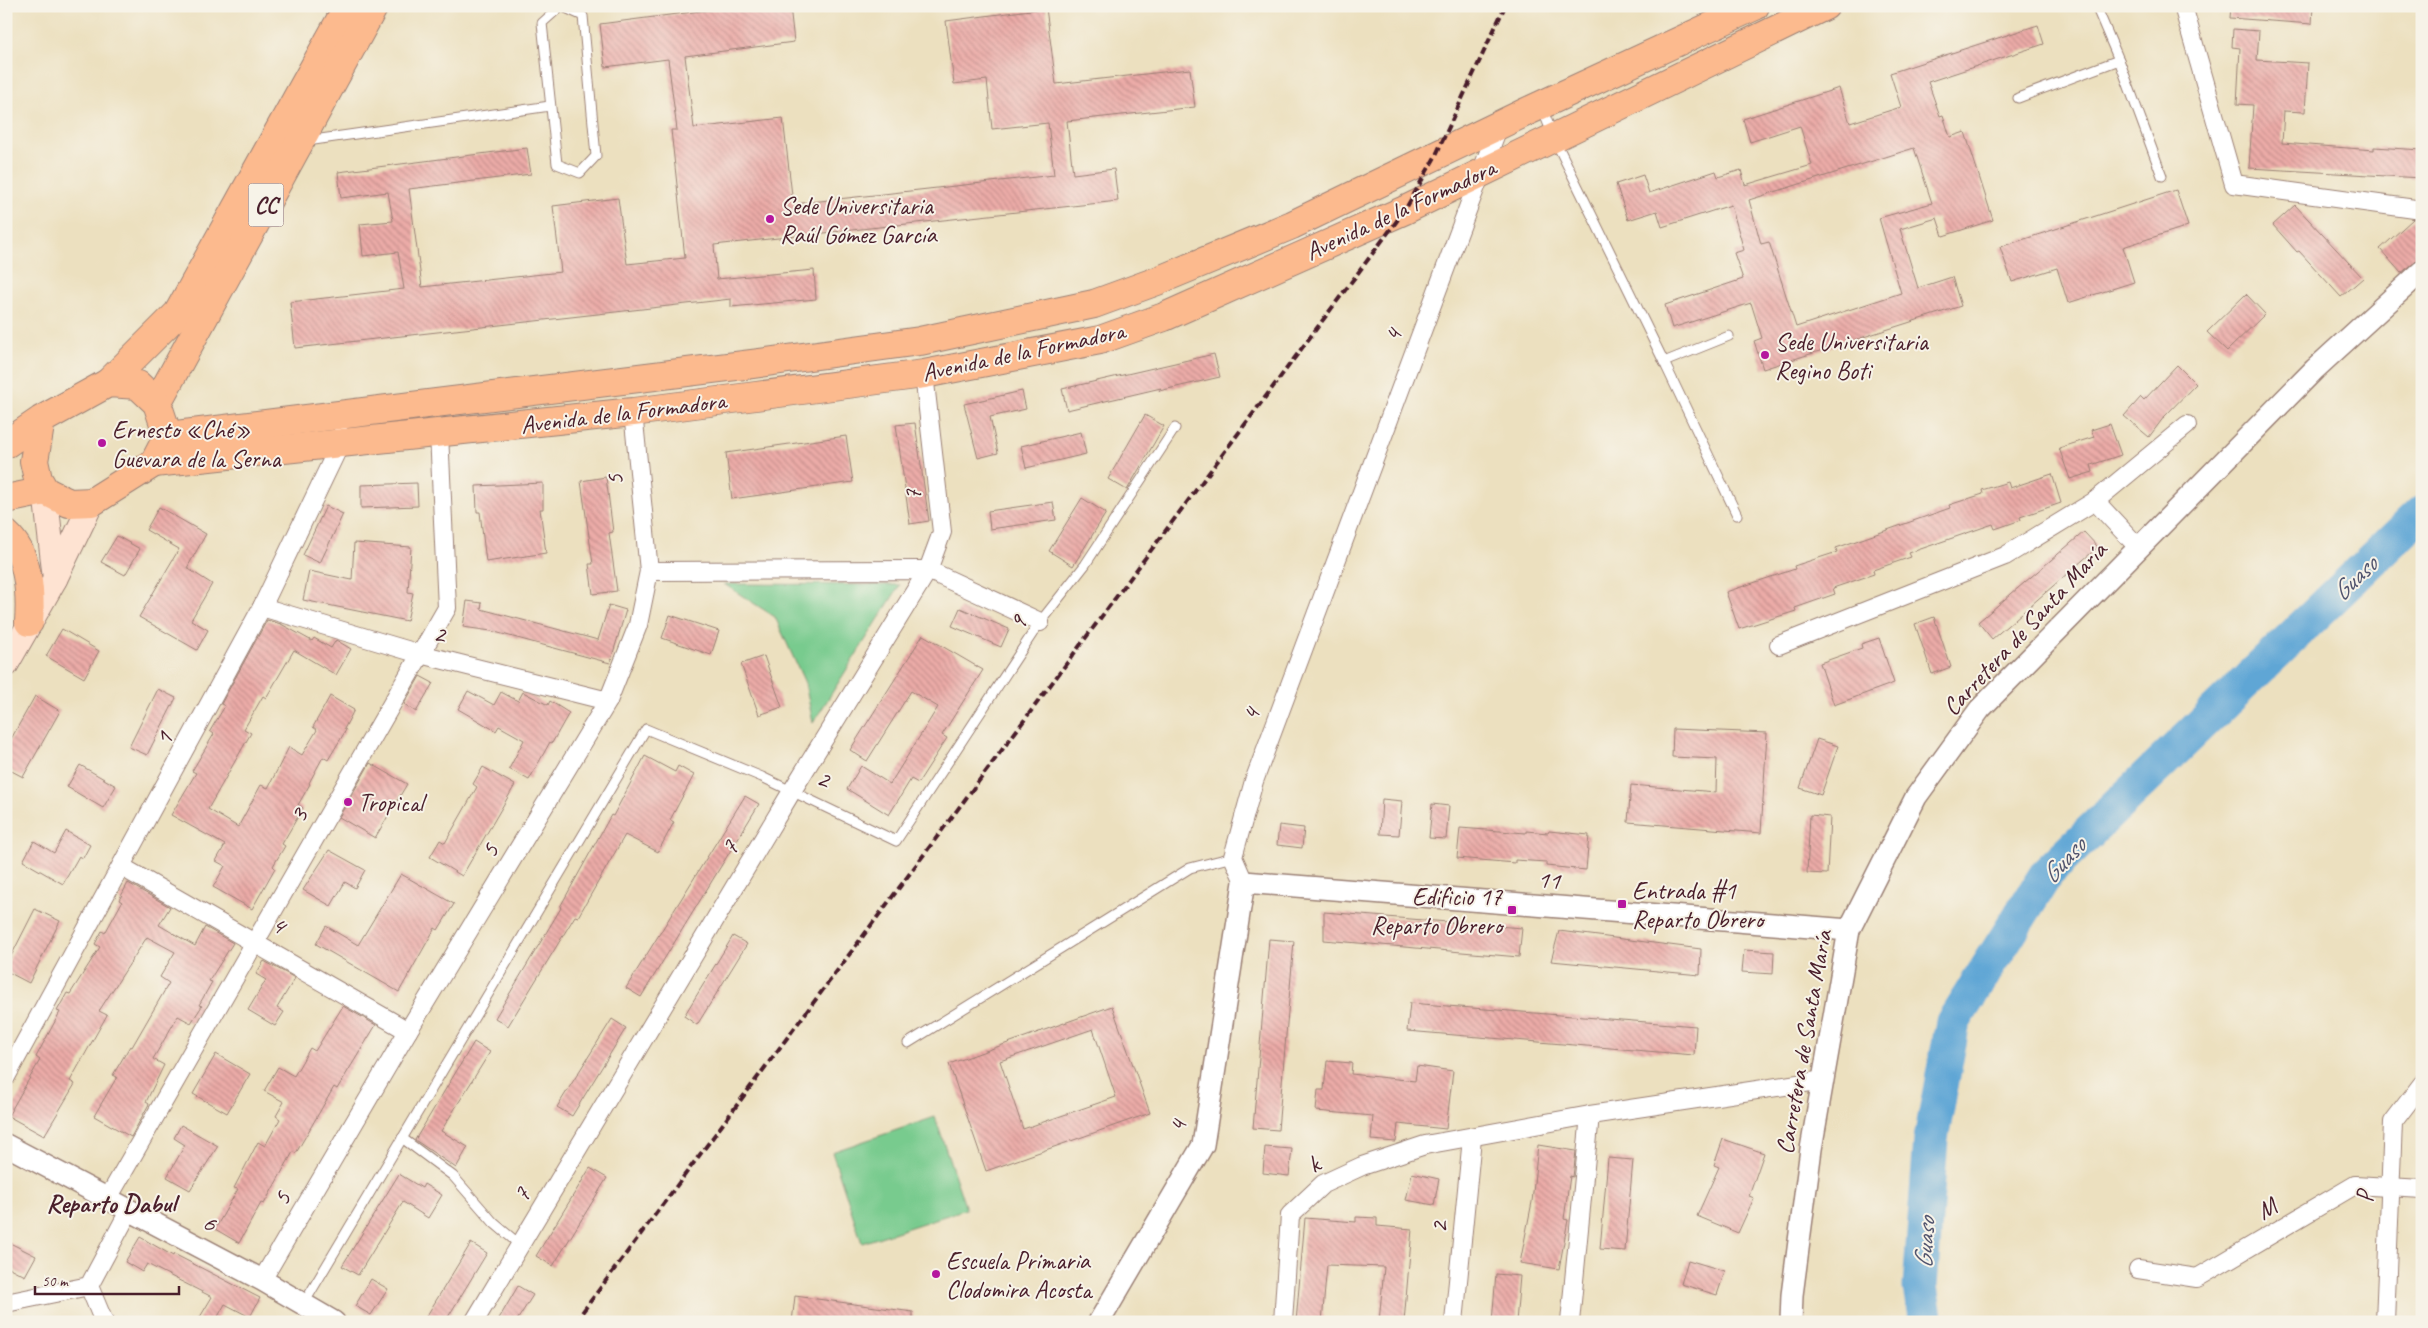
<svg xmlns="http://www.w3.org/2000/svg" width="2428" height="1328" font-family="Caveat,sans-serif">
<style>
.green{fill:#78cb8e;stroke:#61755c}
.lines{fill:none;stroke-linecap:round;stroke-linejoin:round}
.river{stroke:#5ea6d5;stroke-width:35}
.building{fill:url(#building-back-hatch);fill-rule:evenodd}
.service-casing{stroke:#9b8075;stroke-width:11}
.minor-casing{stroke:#9b8075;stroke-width:20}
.tertiary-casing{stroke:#9b8075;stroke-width:24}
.secondary-casing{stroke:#9b8075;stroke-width:26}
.primary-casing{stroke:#9b8075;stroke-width:30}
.service{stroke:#fff;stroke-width:9}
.minor{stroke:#fff;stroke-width:18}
.tertiary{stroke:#fff;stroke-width:21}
.secondary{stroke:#fee3d2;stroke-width:24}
.primary{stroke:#fcba8e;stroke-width:28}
.rail{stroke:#4a1f2b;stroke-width:4;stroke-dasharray:8 4;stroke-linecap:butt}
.poi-dot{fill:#b5179e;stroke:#f7f3e8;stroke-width:2}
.labels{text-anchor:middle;stroke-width:4;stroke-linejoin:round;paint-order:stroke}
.shield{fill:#f7f3e8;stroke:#7e5f64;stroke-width:1}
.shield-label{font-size:24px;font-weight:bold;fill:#4a1f2b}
.poi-label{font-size:25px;fill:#4a1f2b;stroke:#f7f3e8;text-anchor:start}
.street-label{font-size:25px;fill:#4a1f2b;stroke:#f7f3e8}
.water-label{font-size:26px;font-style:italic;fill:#52556f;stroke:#f7f3e8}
.neighbourhood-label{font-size:26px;font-weight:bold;fill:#4a1f2b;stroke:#f7f3e8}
</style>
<defs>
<pattern id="building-back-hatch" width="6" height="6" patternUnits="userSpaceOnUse" patternTransform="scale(1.25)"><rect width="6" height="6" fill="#ecaca8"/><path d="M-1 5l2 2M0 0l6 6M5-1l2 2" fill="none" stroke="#c18b89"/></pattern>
</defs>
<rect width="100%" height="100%" fill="#f7f3e8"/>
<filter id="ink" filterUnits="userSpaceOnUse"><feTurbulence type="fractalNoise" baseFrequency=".02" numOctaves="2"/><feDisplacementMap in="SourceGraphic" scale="10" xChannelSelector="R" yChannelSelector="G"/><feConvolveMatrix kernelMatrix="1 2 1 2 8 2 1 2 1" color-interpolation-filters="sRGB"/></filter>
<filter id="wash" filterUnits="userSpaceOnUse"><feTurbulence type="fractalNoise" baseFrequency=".0096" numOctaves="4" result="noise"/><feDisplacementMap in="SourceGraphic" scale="20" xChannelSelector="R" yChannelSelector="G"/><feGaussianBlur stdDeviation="1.12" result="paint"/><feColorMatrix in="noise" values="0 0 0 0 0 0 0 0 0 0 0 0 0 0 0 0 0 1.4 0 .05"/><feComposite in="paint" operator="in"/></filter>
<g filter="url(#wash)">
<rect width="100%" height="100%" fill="#ece0bf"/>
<!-- green -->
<g class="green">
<polygon points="724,584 900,585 813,723 805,683 775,617"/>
<polygon points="935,1117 966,1209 862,1243 832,1152"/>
</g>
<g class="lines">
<!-- river -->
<polyline class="river" points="1926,1322 1920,1287 1931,1139 1953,1022 2047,873 2422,512"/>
</g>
<g id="blocks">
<!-- building -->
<g class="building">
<polygon points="739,6 790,6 794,42 685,56 694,128 783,118 793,204 1054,175 1048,123 992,129 987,80 954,84 946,21 1046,8 1056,84 1190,69 1195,107 1067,121 1073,174 1114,169 1118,201 714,245 717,279 814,270 816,299 731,307 731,299 295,348 290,302 404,289 398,252 363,256 360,224 393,221 388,192 341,198 338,172 527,148 531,174 409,189 422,287 561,272 553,206 618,198 627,264 685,258 671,130 677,130 668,59 605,67 600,24"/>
<polygon points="2231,6 2313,6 2312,24 2230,18"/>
<path d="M2038 25 2044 44 1928 82 1940 116 1943 115 1950 137 1965 132 1993 220 1943 236 1937 218 1900 229 1918 288 1952 277 1961 306 1763 369 1754 341 1762 338 1751 303 1672 328 1665 305 1743 279 1734 253 1744 250 1731 205 1662 227 1657 211 1628 220 1616 184 1643 175 1649 193 1716 171 1718 177 1741 170 1745 185 1812 165 1800 126 1750 142 1743 119 1839 88 1850 123 1901 107 1890 73ZM1914 148 1932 203 1879 218 1901 293 1796 327 1769 242 1761 244 1749 200Z"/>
<polygon points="2233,29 2259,31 2257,60 2308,63 2305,112 2284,111 2282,143 2374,150 2374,147 2422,150 2421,178 2249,168 2253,105 2237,104 2240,48 2232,47"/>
<polygon points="2176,190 2188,226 2123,247 2134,282 2068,303 2057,268 2012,282 2000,247"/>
<polygon points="2295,205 2363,278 2341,297 2299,251 2297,252 2273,225"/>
<polygon points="2413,219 2422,227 2422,257 2401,273 2380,249"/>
<polygon points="2246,294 2265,314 2227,351 2207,332"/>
<polygon points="1214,354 1220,377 1159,391 1161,388 1067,410 1062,389"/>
<polygon points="2177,365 2196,384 2164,417 2149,437 2124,416 2141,397 2144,400"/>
<polygon points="1022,391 1026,409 990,417 998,453 978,458 964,404"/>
<polygon points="1145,415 1164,426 1127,490 1108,479"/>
<polygon points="915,423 929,521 910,524 896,425"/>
<polygon points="2110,424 2121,455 2091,465 2093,472 2070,479 2059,448 2094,437 2091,430"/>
<polygon points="1081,432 1086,454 1026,468 1021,446"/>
<polygon points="846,436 853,482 732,499 726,453"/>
<polygon points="2052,474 2061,503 2020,517 2021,520 1995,529 1993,524 1909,553 1911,557 1873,570 1874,574 1833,588 1835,594 1795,608 1796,611 1739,629 1726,592 1795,569 1794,566 1837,552 1836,548 1950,508 1949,505 1983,494 1982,490 2008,482 2010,488"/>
<polygon points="606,477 613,532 609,533 617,591 593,594 589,564 593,564 581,481"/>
<polygon points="417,483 418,506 361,508 361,485"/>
<polygon points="543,483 543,509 540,509 546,553 486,562 480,512 477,512 476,486"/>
<polygon points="1082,498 1106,513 1073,566 1049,551"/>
<polygon points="1053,502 1056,520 990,529 988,511"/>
<polygon points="326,506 343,514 320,563 303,555"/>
<polygon points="159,507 206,534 187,568 212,584 191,620 208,630 197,650 139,617 179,549 146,530"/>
<polygon points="2084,532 2098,547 1992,639 1978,622"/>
<polygon points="117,536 140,549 125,575 101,562"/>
<polygon points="354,543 411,547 408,592 413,593 407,621 303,600 309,571 352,580"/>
<polygon points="467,601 482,603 481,609 598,640 609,605 626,610 610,663 491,631 463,627"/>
<polygon points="960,608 1009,629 1001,647 952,626"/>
<polygon points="670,615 719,631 711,655 662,638"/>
<polygon points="1934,617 1951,667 1932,674 1915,624"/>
<polygon points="267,620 281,624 312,641 314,638 331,648 336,640 351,649 336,675 294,650 266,698 263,696 244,729 251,733 208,809 238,827 261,785 268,788 289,747 302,755 317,730 313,727 330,696 354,710 344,729 346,730 328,760 323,757 309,783 310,784 298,805 303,808 282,844 285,846 273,866 275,868 252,909 213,887 225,866 216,861 225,845 171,815 196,773 192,771 214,734 210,731 225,706 221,704"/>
<polygon points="62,629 99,651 84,678 46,656"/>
<polygon points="923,635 983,670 942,735 947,738 918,783 911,779 889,815 847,789 861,766 890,784 938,707 911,691 867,761 850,750"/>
<polygon points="1879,638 1894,683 1834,705 1820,663 1862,648 1861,644"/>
<polygon points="764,656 782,707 759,715 741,664"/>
<polygon points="420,676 433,683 416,712 404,704"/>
<polygon points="158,689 176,698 147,755 129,747"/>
<polygon points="468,691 494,705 501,692 518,701 523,692 548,705 550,701 569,713 552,743 550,742 529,780 509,769 524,740 499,726 496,731 458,709"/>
<polygon points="35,696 60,711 23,777 6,768 6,748"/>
<polygon points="1673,729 1767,733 1761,833 1628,822 1631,785 1716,792 1717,759 1672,757"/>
<polygon points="1817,739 1838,746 1821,795 1800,788"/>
<polygon points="645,756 675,772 678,766 694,775 670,820 674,822 658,852 625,835 578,917 575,916 508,1026 495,1018 561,908 560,907 611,815 613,816"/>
<polygon points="370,763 407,784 375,838 339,817"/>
<polygon points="80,765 116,786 103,808 67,787"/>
<polygon points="483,767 515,785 462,876 430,857 440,840 445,843 477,787 473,784"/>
<polygon points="745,796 759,804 641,997 626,988"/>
<polygon points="1382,799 1402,801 1399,835 1380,834"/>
<polygon points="1432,804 1449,806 1446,839 1429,838"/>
<polygon points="1810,815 1830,817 1827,874 1807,873"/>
<polygon points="1279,825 1304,828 1302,848 1277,845"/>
<polygon points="1460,828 1526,833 1526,831 1548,833 1549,831 1589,835 1586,870 1546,866 1546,862 1515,860 1515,863 1457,858"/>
<polygon points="66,831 90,845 83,858 79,856 63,884 23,861 34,841 54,853"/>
<polygon points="329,850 365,870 355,888 345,882 331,906 303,890"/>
<polygon points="401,874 454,904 438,930 435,928 399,992 316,944 326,926 358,945"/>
<polygon points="128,883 170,907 159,925 195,946 205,927 233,943 209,981 212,982 199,1005 202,1006 191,1023 178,1016 153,1059 164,1065 146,1102 149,1104 131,1137 94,1116 117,1077 113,1075 130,1046 132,1047 169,983 160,977 175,952 147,937 99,1011 107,1015 70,1081 75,1084 44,1136 8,1116 40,1060 36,1057 60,1012 57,1011 67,993 70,994 100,947 95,944 102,931 105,933 122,902 119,900"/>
<polygon points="35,909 60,921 29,983 6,971 6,966"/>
<polygon points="1324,912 1522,928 1519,957 1324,940"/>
<polygon points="1559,931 1701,949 1700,975 1551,961"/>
<polygon points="733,936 747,944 697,1025 684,1016"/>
<polygon points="1269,939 1294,941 1278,1130 1253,1128"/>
<polygon points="1744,950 1774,952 1773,974 1742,972"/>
<polygon points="264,961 295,978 277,1008 284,1012 275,1026 248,1010 266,980 256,974"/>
<polygon points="1410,1003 1696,1026 1694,1055 1407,1031"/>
<polygon points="343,1006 376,1025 337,1089 334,1087 296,1153 293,1152 264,1204 261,1203 239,1243 215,1229 238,1189 234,1188 258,1142 265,1146 280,1119 276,1116 284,1102 264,1091 278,1067 294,1076 310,1048 315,1051"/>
<path d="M1112 1006 1150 1113 986 1171 949 1064ZM1093 1029 1116 1097 1023 1129 1000 1061Z"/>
<polygon points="612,1019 626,1028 572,1116 557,1107"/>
<polygon points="474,1042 490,1052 441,1131 468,1147 456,1168 415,1140"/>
<polygon points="216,1054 250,1074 227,1113 193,1094"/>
<polygon points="1327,1061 1352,1063 1351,1074 1415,1081 1417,1066 1453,1071 1446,1129 1398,1124 1396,1142 1371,1140 1373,1116 1316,1111 1318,1090 1324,1090"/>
<polygon points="181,1125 218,1146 190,1190 167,1177 185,1145 174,1138"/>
<polygon points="1723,1139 1764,1153 1749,1196 1754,1198 1738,1233 1697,1216 1719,1167 1714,1165"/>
<polygon points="1538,1145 1576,1151 1573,1177 1570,1176 1564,1219 1568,1220 1559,1269 1520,1263 1532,1202"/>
<polygon points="1265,1147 1292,1149 1289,1176 1263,1173"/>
<polygon points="1608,1158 1633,1160 1625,1251 1600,1249"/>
<polygon points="590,1168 607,1178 553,1266 536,1256"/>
<polygon points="1412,1173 1439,1179 1434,1205 1406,1200"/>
<polygon points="399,1174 422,1188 424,1184 442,1195 428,1218 403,1202 358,1275 342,1266"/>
<polygon points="1356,1217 1377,1218 1377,1226 1412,1229 1404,1322 1379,1322 1384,1267 1327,1265 1322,1322 1296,1322 1305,1218 1356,1222"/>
<polygon points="140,1237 173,1256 174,1254 260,1298 250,1317 225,1304 215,1322 197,1322 212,1297 147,1264 142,1272 125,1262"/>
<polygon points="6,1241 36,1256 25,1276 6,1266"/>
<polygon points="471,1243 487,1253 445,1322 423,1322"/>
<polygon points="1688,1260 1725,1271 1717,1295 1681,1284"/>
<polygon points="1496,1274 1520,1276 1516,1322 1492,1322"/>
<polygon points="371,1279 388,1289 371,1315 355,1306"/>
<polygon points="518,1286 533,1295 516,1322 497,1322"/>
<polygon points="795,1296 913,1312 913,1322 792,1322"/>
</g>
</g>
</g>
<g filter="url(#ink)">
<use href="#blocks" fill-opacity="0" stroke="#9b8075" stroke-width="1"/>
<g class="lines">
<!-- service casing -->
<g class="service-casing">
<g id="service">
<polyline points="561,6 542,23 557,164 580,173 596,156 583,16 561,6"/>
<polyline points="2119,60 2162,176"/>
<polyline points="2018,98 2119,60 2096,6"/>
<polyline points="1542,108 1553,136 1664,362 1729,336"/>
<polyline points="307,141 550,106"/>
<polyline points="1664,362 1737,515"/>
<polyline points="908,1043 1190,868 1233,857"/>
<polyline points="402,1138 453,1176 494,1223 520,1245"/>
<polyline points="303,1305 646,729 762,777 896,841 1040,622 1085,565 1175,428"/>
</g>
</g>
<!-- minor casing -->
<g class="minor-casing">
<g id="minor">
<polyline points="2183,6 2234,184 2422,210"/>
<polyline points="2095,501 2187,425"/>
<polyline points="649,571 928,570 1040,622"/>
<polyline points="262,607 420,654 608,701"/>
<polyline points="1779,645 2005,556 2095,501 2138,547"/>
<polyline points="122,867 408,1031"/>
<polyline points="1244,882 1233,857 1254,781 1499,125"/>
<polyline points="6,1077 262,607 341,442 341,435"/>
<polyline points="107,1200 447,608 439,433"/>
<polyline points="2138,1269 2197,1278 2355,1185 2422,1189"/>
<polyline points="262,1280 408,1031 608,701 638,625 649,571 633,412"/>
<polyline points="89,1286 104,1322"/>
<polyline points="6,1303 89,1286 129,1211"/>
<polyline points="474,1322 792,791 928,570 942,532 924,374"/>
<polyline points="1283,1322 1290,1215 1323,1184 1362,1166 1425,1145 1590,1115 1824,1080"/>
<polyline points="1454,1322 1472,1138"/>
<polyline points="1570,1322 1590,1115"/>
<polyline points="2385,1322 2393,1122 2422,1084"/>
</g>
</g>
<!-- tertiary casing -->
<g class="tertiary-casing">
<g id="tertiary">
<polyline points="6,1145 262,1280 334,1322"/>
<polyline points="1099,1322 1203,1145 1244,882 1849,930"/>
<polyline points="1791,1322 1792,1295 1811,1149 1849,930 1916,797 1980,709 2315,369 2422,271"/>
</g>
</g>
<!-- secondary casing -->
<g class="secondary-casing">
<g id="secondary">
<polyline points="45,491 55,579"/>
<polyline points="6,665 55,579 92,502"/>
</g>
</g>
<!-- primary casing -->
<g class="primary-casing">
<g id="primary">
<polyline points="108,383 178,313 348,6"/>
<polyline points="157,403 374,6"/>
<polyline points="168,436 752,364 920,341 1094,304 1157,281 1292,225 1526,112 1755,6"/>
<polyline points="6,444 41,420 108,383 138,385 157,403 168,436 154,463 92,502 69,503 45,491 38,479 34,461 41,420"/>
<polyline points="154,463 633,412 756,396 924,374 1100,340 1164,317 1405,210 1825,6"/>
<polyline points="6,499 45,491"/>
<path d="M6 534C29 554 31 594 29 622"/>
</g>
</g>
<!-- service -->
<use href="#service" class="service"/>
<!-- minor -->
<use href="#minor" class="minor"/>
<!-- tertiary -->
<use href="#tertiary" class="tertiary"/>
<!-- secondary -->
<use href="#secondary" class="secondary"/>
<!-- primary -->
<use href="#primary" class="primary"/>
<!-- rail -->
<polyline class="rail" points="575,1322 1405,210 1435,157 1505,6"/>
</g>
</g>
<!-- markers -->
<g class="poi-dot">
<circle cx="770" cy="219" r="5"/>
<circle cx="1765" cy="355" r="5"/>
<circle cx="102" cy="443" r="5"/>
<circle cx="348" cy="802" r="5"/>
<rect x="1617" y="899" width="10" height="10" rx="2.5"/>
<rect x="1507" y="905" width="10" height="10" rx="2.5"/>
<circle cx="936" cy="1274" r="5"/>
</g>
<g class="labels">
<!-- shield labels -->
<rect class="shield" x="248.5" y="183.5" width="35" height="43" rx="4"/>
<g class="shield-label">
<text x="266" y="213">CC</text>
</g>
<!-- poi labels -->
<g class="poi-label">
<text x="780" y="214">Sede Universitaria<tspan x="780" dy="29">Raúl Gómez García</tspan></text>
<text x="1775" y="350">Sede Universitaria<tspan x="1775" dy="29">Regino Boti</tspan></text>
<text x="112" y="438">Ernesto «Ché»<tspan x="112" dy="29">Guevara de la Serna</tspan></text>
<text x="358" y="811">Tropical</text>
<text x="1632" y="899">Entrada #1<tspan x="1632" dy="29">Reparto Obrero</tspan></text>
<text x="1502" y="905" text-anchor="end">Edificio 17<tspan x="1502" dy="29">Reparto Obrero</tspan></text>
<text x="946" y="1269">Escuela Primaria<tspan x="946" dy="29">Clodomira Acosta</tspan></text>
</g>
<!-- street labels -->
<g class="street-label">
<text transform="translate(1400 209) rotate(-25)" y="9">Avenida de la Formadora</text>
<text transform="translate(1392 335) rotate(-69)" y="9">4</text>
<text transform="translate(1023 351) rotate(-12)" y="9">Avenida de la Formadora</text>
<text transform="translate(623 412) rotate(-7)" y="9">Avenida de la Formadora</text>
<text transform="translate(614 480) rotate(-96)" y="9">5</text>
<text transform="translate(912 495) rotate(-96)" y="9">7</text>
<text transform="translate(1017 622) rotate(-56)" y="9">9</text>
<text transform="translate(2024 628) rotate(-47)" y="9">Carretera de Santa María</text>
<text transform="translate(440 633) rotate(14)" y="9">2</text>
<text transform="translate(1250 714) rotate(-69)" y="9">4</text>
<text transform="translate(163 738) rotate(-62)" y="9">1</text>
<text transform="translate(824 778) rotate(26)" y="9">2</text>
<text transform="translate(298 815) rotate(-60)" y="9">3</text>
<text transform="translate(729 847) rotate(-59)" y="9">7</text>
<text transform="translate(489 850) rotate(-59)" y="9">5</text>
<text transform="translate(1549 879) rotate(5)" y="9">11</text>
<text transform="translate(279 924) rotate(30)" y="9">4</text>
<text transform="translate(1803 1042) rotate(-80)" y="9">Carretera de Santa María</text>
<text transform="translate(1177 1126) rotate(-79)" y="9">4</text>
<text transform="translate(1313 1164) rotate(-33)" y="9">k</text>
<text transform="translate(521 1194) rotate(-59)" y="9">7</text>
<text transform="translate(2364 1197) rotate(-88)" y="9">P</text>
<text transform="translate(281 1198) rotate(-60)" y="9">5</text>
<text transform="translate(2266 1208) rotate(-31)" y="9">M</text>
<text transform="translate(210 1222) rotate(27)" y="9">6</text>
<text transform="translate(1438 1227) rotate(-85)" y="9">2</text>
</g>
<!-- water labels -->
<g class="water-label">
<text transform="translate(2354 578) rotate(-44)" y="9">Guaso</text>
<text transform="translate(2063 860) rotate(-47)" y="9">Guaso</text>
<text transform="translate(1924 1243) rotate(-86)" y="9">Guaso</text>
</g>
<!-- neighbourhood labels -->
<g class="neighbourhood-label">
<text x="111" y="1212">Reparto Dabul</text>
</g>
</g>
<!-- margin -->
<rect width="2428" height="1328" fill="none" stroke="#f7f3e8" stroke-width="25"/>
<!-- scale -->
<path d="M35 1286v8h144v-8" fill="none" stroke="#4a1f2b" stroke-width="2.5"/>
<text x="42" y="1286" font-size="15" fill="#4a1f2b" stroke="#f7f3e8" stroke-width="4" paint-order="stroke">50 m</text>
</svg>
